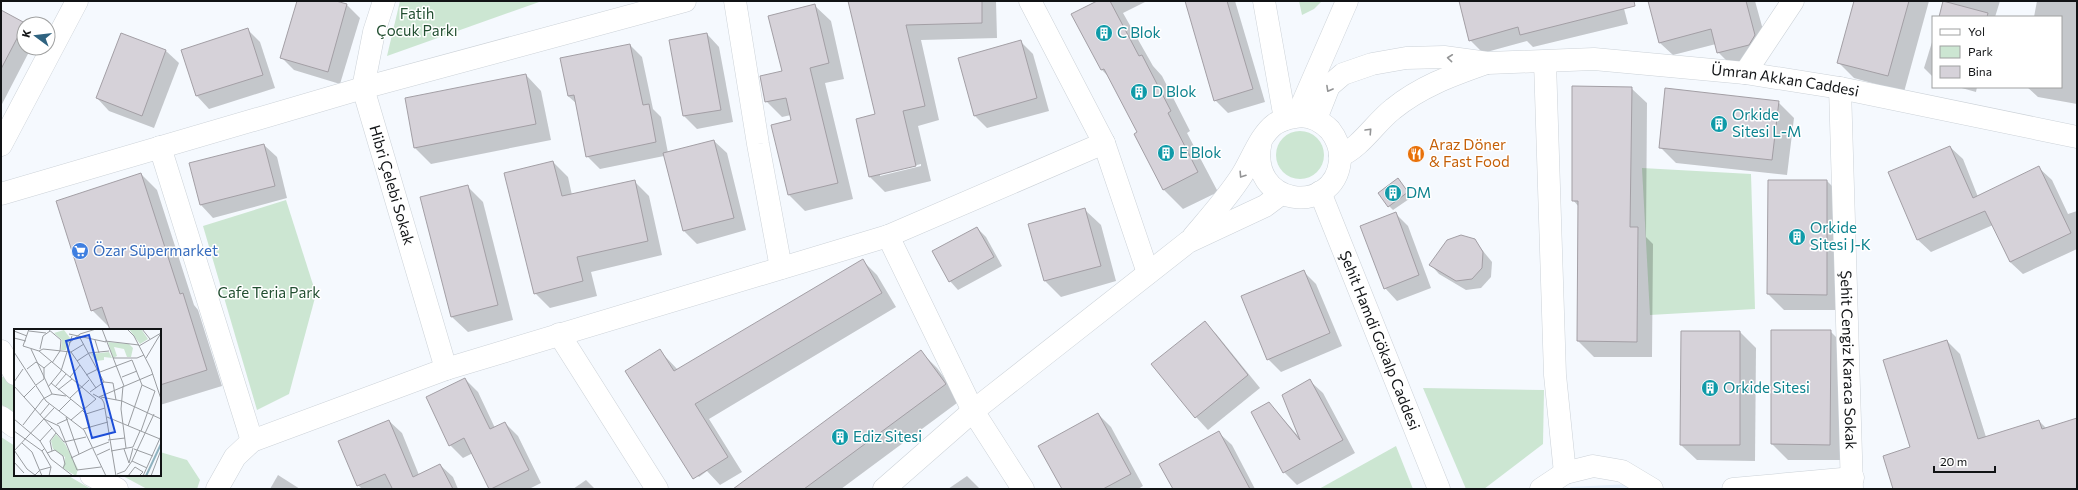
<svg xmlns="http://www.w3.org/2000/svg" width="2078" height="490" font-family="Commissioner,sans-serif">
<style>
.built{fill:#e3eefa}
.green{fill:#cce6d2}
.shadow{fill:#0003;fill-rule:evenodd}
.building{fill:#d6d2d9;stroke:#a39fa5}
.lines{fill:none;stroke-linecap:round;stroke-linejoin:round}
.street-casing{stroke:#ccd2d8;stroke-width:23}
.street{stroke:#fff;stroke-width:22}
.oneway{stroke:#949596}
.labels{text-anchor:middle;stroke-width:3;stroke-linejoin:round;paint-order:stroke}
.park-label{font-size:15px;fill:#224f31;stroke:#fff}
.culture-label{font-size:15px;fill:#0d838f;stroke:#fff;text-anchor:start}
.street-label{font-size:15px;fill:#111315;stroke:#fff}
.food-label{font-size:15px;fill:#c56008;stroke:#fff;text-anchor:start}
.shop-label{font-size:15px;fill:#366cbe;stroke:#fff;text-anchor:start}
.inset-river{fill:none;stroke:#8eb1be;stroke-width:2}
.inset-road{fill:none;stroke:#9a9da1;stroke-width:1}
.view{fill:#1d4ed8;fill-opacity:0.15;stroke:#1d4ed8;stroke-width:2}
.inset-edge{fill:none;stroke:#111315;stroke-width:2}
</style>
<rect width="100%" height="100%" fill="#f5f9fe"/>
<!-- built -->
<polygon class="built" points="1629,484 1635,489 1568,489 1571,487"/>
<!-- green -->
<g class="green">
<polygon points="400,1 542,1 387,56"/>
<polygon points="1299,1 1322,1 1314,9 1302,15"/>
<circle cx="1300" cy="155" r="24"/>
<polygon points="1642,168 1751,174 1755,309 1650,315"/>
<polygon points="286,200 316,294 289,394 257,410 203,226"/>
<polygon points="6,372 15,389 15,416 1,404 1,379"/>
<polygon points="1423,388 1544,390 1543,444 1484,489 1466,489"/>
<polygon points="1,437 15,446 15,475 67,475 91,489 1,489"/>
<polygon points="1396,446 1413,489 1319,489"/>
<polygon points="160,452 187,460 200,480 197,489 147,489 121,475 160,475"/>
</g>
<!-- shadow -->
<g class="shadow">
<polygon points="298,1 332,1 347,5 360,18 340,84 294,70 281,57"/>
<path d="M849 1H996L997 38 921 40 939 120 918 126 931 181 885 192 870 177 876 115ZM921 164V166L880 176V174Z"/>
<polygon points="1099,1 1147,1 1123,13 1153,66 1162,76 1190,131 1187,133 1218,192 1183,209 1163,189 1138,132 1111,79 1102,70 1073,14"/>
<polygon points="1186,1 1235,1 1265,102 1228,113 1215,100"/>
<polygon points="1460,1 1622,1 1628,24 1533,47 1527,41 1483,53 1470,40"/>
<polygon points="1649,1 1755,1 1768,48 1762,57 1731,65 1718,52 1716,44 1673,55 1660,43"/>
<polygon points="1855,1 1929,1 1904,92 1854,78 1838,62"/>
<polygon points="1944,1 2000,1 1995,17 1940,17"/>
<polygon points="2037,1 2077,1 2077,104 2038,97 2027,87 2061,87 2061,17 2034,17"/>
<polygon points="815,6 831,21 844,79 825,83 853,199 805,211 789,195 772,126 792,120 791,115 782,117 766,101"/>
<polygon points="1,11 25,24 24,48 31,48 1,106"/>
<polygon points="247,29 260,42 275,88 209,109 197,96 182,50"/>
<polygon points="121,34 166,51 179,63 154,128 109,111 97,98"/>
<polygon points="707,34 719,47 733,122 697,129 684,116 670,41"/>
<polygon points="1933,39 1933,77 1924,68"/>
<polygon points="1020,41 1033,54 1049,111 987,128 975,116"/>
<polygon points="630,45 642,57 653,109 661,117 668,153 714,141 727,153 746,230 697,244 684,231 664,156 600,169 587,156 577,104 568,96 561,59"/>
<polygon points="526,75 541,91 551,140 431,164 415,148 406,99"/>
<polygon points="1958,87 1977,87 1976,92"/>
<polygon points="1631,88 1647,103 1646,237 1653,244 1652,357 1594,357 1578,341 1579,207 1573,200"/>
<polygon points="1778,102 1794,118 1787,175 1676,163 1660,147"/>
<polygon points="264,145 277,157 287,198 213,218 201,205 190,164"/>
<polygon points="1950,147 1963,159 1978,197 2039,168 2052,180 2068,214 2077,211 2077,249 2023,274 2010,262 1993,225 1931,252 1918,240"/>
<polygon points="553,162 568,177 572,195 634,181 649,196 662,255 591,272 597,296 550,308 535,293"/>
<polygon points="141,174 157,190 194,305 198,310 222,386 160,405 160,330 111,330 109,325 108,326 92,310"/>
<polygon points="1398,179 1412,197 1393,210 1389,206"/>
<polygon points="1769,181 1827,181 1843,197 1842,310 1784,310 1768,294"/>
<polygon points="467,186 483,202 513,320 468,332 452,317"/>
<polygon points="1085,210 1101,225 1116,281 1061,297 1045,281 1030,225"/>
<polygon points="1395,213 1408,226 1431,288 1397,301 1385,288"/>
<polygon points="977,228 986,237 1002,266 958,290 950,281"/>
<polygon points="1474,240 1492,262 1491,277 1481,288 1466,290 1439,274 1431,265"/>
<polygon points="862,260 877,275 896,307 709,419 742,472 720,485 707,471 699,477 684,463 659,350 678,370"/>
<polygon points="1303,271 1316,284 1342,346 1281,372 1268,359"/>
<polygon points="1204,322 1217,335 1260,388 1208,430 1196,417"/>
<polygon points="1830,331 1846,347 1845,460 1788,460 1772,444"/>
<polygon points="1682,332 1740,332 1756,348 1755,461 1697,460 1681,445"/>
<polygon points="1947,341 1960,354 1986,437 2039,421 2047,429 2077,419 2077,489 1894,489 1911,448"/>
<polygon points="921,352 937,368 961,400 841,489 735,489"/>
<polygon points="465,379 478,392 495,428 505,423 518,436 541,483 529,489 490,489 473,453 463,458 450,445"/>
<polygon points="1310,381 1323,393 1355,453 1297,485 1284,472 1269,403 1300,438"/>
<polygon points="1098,414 1111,427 1143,486 1138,489 1063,489"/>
<polygon points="389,421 402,433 419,475 440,465 453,477 458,489 362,489 358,485"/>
<polygon points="1219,433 1232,445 1255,489 1174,489"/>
<polygon points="278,475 300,489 270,489"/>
<polygon points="967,476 980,489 948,489"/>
<polygon points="586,480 595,489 573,489"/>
</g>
<!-- building -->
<g class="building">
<polygon points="297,1 336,1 347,4 328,72 280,58"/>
<polygon points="848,1 982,1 982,23 906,25 925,106 903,111 916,166 869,177 856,119 875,114"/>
<polygon points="1097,1 1110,1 1139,56 1142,55 1171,111 1168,113 1198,172 1163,190 1134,134 1137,132 1104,69 1101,70 1071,14"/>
<polygon points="1185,1 1227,1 1253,89 1214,101"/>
<polygon points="1459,1 1634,1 1635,6 1520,35 1518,27 1469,41"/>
<polygon points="1648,1 1746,1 1755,35 1749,45 1717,53 1711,29 1659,43"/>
<polygon points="1854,1 1909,1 1888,76 1837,63"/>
<polygon points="1943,1 1988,13 1987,17 1939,17"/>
<polygon points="815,4 829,63 810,68 838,183 788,195 771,125 791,120 786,98 765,102 760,76 782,71 768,16"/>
<polygon points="1,10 25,23 1,69"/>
<polygon points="248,28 263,75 196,96 181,50"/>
<polygon points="121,33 166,50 142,116 96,98"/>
<polygon points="707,33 721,110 683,116 669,40"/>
<polygon points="1021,40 1037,98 974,116 958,58"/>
<polygon points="630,44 643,105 649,104 656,142 586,157 574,95 568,96 560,58"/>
<polygon points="526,74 536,124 414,148 405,98"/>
<polygon points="1572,86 1632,87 1630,227 1638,227 1637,342 1577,341 1578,201 1572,201"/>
<polygon points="1665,88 1779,101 1772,160 1659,148"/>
<polygon points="714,140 734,218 683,231 663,153"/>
<polygon points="264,144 275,186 200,205 189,163"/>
<polygon points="1950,146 1973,198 2039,166 2071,233 2010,262 1985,211 1917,240 1888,172"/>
<polygon points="553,161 562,196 635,180 648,241 577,257 583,281 534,294 504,173"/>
<polygon points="141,173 180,294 183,293 207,370 160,385 160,330 110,330 102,307 91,311 56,201"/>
<polygon points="1398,178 1408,192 1388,207 1378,193"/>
<polygon points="1768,180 1827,180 1827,295 1767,294"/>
<polygon points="468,185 498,305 451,317 420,197"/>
<polygon points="1085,208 1101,266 1044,281 1028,224"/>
<polygon points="1396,212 1419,275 1384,289 1360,226"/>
<polygon points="977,227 994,257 949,282 932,251"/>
<polygon points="1461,235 1475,239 1483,252 1482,268 1472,279 1456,281 1429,265 1447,240"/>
<polygon points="863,259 882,293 695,404 728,457 693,479 625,371 660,349 674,371"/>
<polygon points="1304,270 1330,333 1267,360 1241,296"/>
<polygon points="1205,321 1248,375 1195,418 1151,364"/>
<polygon points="1771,330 1831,330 1830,445 1771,444"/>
<polygon points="1681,331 1740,331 1740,445 1680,445"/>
<polygon points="1947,340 1978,439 2039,420 2042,429 2077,418 2077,489 1893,489 1883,456 1910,447 1883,360"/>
<polygon points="921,350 946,384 804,489 733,489"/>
<polygon points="465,378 490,429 505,422 529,470 491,489 489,489 464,438 449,446 426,397"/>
<polygon points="1310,379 1343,440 1283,473 1251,412 1269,402 1300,440 1282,395"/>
<polygon points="1098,413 1131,474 1103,489 1062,489 1038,446"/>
<polygon points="389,420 413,477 440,464 453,489 389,489 392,488 385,474 357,486 338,441"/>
<polygon points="1219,431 1250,489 1173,489 1159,464"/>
</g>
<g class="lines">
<!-- street casing -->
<g class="street-casing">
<g id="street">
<path id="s1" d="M384 1 374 32 363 88 446 369"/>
<polyline points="735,1 758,144 781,268"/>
<polyline points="1030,1 1104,143 1148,273"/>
<polyline points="1264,1 1285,119"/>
<polyline points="1545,62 1555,375 1565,473"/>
<polyline points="1745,73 1793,1"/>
<path id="s2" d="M1840 88 1852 489"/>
<polyline points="1297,116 1347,1"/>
<path id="s3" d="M1316 119 1329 86 1343 74 1372 64 1406 58 1444 57 1488 63 1594 59 1745 73 1840 88 2077 137"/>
<polyline points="1,145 77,1"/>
<polyline points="160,147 252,441"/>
<path d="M1340 156C1361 147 1375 123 1393 109 1420 87 1450 76 1484 64"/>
<path id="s4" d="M1320 192 1439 489"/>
<polyline points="1,194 363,88 685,1"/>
<polyline points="888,236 973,411 1023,489"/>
<path d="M1193 237C1210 217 1228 197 1242 175 1252 159 1260 135 1275 124 1281 120 1288 118 1295 117 1308 114 1321 121 1330 130 1337 139 1341 150 1340 161 1334 217 1246 207 1261 141"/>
<polyline points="559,334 657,489"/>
<polyline points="1,351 15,374"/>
<polyline points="1,417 15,427"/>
<polyline points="91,475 117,489"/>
<polyline points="217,489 235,457 252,441 446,369 888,236 1104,143"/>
<polyline points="884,489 973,411 1188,242 1265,206 1281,194"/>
<polyline points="1541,489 1565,473 1593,466 1622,471 1652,489"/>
<polyline points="1733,489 1853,478"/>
</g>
</g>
<!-- street -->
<use href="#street" class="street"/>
</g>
<!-- one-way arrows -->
<defs><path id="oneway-chevron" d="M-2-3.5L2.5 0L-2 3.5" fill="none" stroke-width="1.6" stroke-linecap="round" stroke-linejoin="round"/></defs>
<g class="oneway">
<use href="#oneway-chevron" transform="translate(1450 58) rotate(-174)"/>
<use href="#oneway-chevron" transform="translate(1329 89) rotate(119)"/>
<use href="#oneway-chevron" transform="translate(1369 131) rotate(-47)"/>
<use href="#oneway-chevron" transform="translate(1242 175) rotate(123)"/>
</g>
<!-- icons -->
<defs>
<g id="building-disc" transform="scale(0.9)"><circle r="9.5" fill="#0f9aa8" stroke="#fff"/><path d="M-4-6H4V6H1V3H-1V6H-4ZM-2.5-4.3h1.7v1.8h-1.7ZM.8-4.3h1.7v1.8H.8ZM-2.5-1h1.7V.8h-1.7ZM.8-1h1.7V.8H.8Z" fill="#fff"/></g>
<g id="restaurant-disc" transform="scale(0.9)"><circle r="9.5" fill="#e8710a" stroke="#fff"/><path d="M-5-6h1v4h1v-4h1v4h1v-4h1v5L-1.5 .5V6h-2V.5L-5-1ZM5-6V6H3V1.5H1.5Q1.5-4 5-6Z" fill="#fff"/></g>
<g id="supermarket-disc" transform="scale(0.9)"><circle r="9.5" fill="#3f7fe0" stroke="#fff"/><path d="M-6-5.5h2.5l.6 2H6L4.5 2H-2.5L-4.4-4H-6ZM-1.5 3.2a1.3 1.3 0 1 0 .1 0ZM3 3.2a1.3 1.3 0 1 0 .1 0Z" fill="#fff"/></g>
</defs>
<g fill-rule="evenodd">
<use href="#building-disc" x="1104" y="33"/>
<use href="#building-disc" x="1139" y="92"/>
<use href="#building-disc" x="1719" y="124"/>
<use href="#building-disc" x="1166" y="153"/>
<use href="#restaurant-disc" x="1416" y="154"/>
<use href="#building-disc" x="1393" y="193"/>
<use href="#building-disc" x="1797" y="237"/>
<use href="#supermarket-disc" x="80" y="251"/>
<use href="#building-disc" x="1710" y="388"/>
<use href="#building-disc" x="840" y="437"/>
</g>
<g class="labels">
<!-- park labels -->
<g class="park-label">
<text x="417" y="19">Fatih<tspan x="417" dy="17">Çocuk Parkı</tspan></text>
<text x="269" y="298">Cafe Teria Park</text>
</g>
<!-- culture labels -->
<g class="culture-label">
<text x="1117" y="38">C Blok</text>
<text x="1152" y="97">D Blok</text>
<text x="1732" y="120">Orkide<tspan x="1732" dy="17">Sitesi L-M</tspan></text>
<text x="1179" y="158">E Blok</text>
<text x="1406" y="198">DM</text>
<text x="1810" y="233">Orkide<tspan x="1810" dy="17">Sitesi J-K</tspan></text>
<text x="1723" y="393">Orkide Sitesi</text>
<text x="853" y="442">Ediz Sitesi</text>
</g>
<!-- street labels -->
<g class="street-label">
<text dy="5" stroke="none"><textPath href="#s3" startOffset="500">Ümran Akkan Caddesi</textPath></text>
<text dy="5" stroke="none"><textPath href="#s1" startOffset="191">Hibri Çelebi Sokak</textPath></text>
<text dy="5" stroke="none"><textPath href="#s4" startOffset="160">Şehit Hamdi Gökalp Caddesi</textPath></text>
<text dy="5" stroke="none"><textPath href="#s2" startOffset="272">Şehit Cengiz Karaca Sokak</textPath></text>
</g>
<!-- food labels -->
<g class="food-label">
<text x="1429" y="150">Araz Döner<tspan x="1429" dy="17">&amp; Fast Food</tspan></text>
</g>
<!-- shop labels -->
<g class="shop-label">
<text x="93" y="256">Özar Süpermarket</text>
</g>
</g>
<!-- overview -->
<g transform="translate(14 329)">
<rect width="147" height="147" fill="#f5f9fe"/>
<path d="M115 0H127L134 10 126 15ZM50 1 56 9 52 21H47L48 11 40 4ZM94 13 115 15 119 19 117 28H113L110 20 100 18 103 27 99 29ZM95 23 98 29 90 28V31L82 32 77 25ZM42 105 51 115 64 140 62 147 49 139 51 128 39 120 37 112Z" fill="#cce6d2"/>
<path class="inset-river" d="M132 147 147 115"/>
<path class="inset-road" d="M34 0 47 11 46 22 38 34M88 0 110 57M113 0 120 7 137 40 147 70M128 0 136 10M0 2 13 7M15 2 32 4M55 5 92 13M65 7 90 53 76 63M0 9 12 12M81 11 85 24M91 12 125 16M55 14 66 5 82 0M9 17 25 22 82 70M9 17 15 0M125 17 147 4M26 20 29 7 36 2M25 22 29 20 57 23 82 59M0 23 32 72 70 101 92 147M57 23 70 15M99 29H123L130 26M132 29 147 4M63 32 75 24 95 22M13 40 22 33 30 39M86 43 118 31 128 56 114 97M72 46 84 40M56 48 66 36M108 48 123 42M0 53 9 40M90 53 99 54 102 71M37 54 69 80M22 56 30 50V39L37 33M0 57 30 90 45 97 63 141 87 138M109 57 107 80 112 119M34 58 47 42 58 7M41 58 52 45M44 61 58 50M38 65 52 67M79 65 88 70 90 74 102 147M10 68 21 57M85 68 139 45M87 68 108 72 147 90M56 69 75 51M68 81 73 86 76 99M45 82 57 70M72 85 91 79M26 86 35 75M52 88 65 125M93 88 146 110M0 90 26 112 37 130 59 147M30 90 50 113 72 108M57 91 82 70M43 95 54 90M9 96 29 70 38 65 17 20M69 100 94 93M0 102 28 122 31 119M127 102 141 62 128 56M94 111 111 109M26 112 38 99M8 114 18 123 28 147M79 119 95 113M110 120 115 134M120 120 139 127M0 121 13 140 21 146M0 122 40 79M28 122 37 138 35 147M38 122 36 112 42 104M97 122 119 118 126 102M33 124 41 121 49 127 51 135 49 139M83 126 96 120M57 129 78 119M118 132 133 139M0 133 10 144M115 134 119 119M103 145 111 142 118 132 140 85M20 147 26 141 37 138M114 147 121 138 129 143 125 147M129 147 147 107M137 147 147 121"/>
<path class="view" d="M75 6 101 103 78 109 52 12Z"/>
<rect width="147" height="147" class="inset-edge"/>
</g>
<!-- border -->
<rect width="2078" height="490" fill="none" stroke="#111315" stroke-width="4"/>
<!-- legend -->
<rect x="1932" y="16" width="130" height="72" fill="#ffffff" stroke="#a0a1a1"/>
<rect x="1940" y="29" width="20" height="6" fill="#ffffff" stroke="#a0a1a1"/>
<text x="1968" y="36" font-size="12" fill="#111315">Yol</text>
<rect x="1940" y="46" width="20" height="12" fill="#cce6d2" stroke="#a0a1a1"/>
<text x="1968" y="56" font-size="12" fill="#111315">Park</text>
<rect x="1940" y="66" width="20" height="12" fill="#d6d2d9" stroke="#a0a1a1"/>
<text x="1968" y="76" font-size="12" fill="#111315">Bina</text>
<!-- north arrow -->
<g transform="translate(36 36) rotate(285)"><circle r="19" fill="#ffffff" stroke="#a0a1a1"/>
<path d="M0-3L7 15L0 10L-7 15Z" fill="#2f6380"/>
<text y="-6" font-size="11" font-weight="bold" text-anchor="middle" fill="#111315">K</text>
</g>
<!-- scale -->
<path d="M1934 466v6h61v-6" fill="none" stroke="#111315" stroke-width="2"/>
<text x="1940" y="466" font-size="12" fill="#111315" stroke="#ffffff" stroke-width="3" paint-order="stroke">20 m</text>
</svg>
